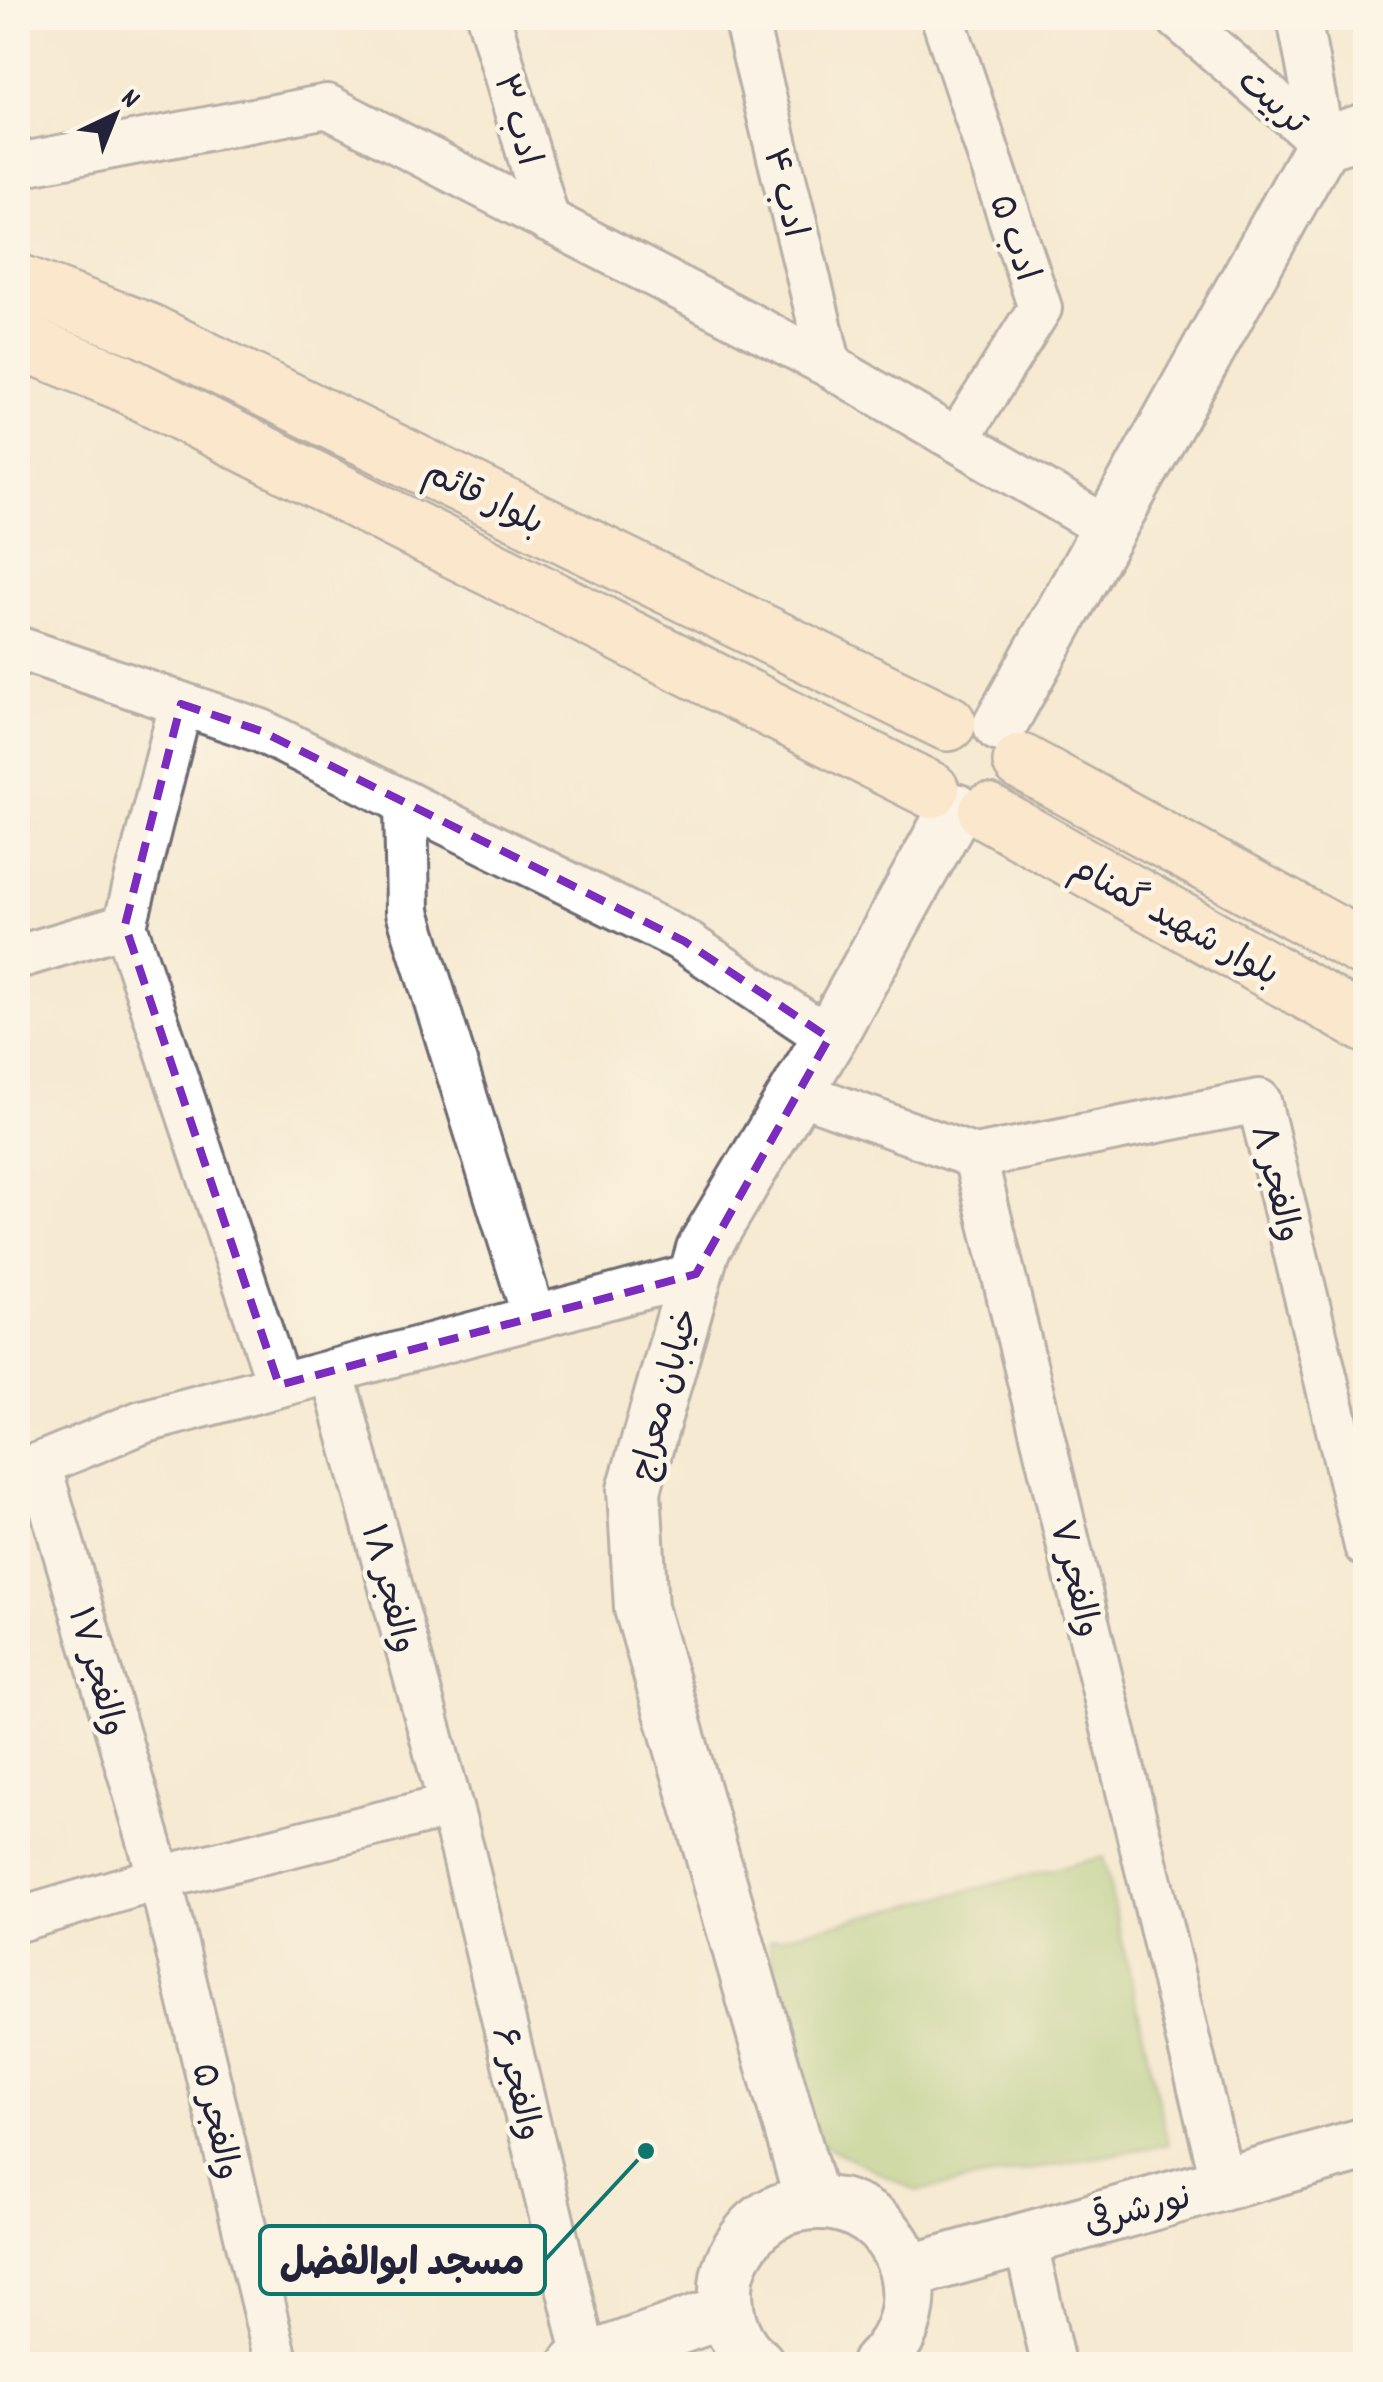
<svg xmlns="http://www.w3.org/2000/svg" width="1383" height="2382" font-family="Dekko,'Playpen Sans Arabic',sans-serif">
<style>
.green{fill:#a1c873;stroke:#627557;stroke-width:2.5}
.lines{fill:none;stroke-linecap:round;stroke-linejoin:round}
.minor-casing{stroke:#6c6870;stroke-width:48}
.tertiary-casing{stroke:#6c6870;stroke-width:58}
.secondary-casing{stroke:#6c6870;stroke-width:60}
.minor{stroke:#fff;stroke-width:42}
.tertiary{stroke:#fff;stroke-width:52}
.secondary{stroke:#fee4c5;stroke-width:55}
.marked{fill:none;stroke:#7b2cbf;stroke-width:8;stroke-dasharray:20 12;stroke-linejoin:round}
.labels{text-anchor:middle;stroke-width:9;stroke-linejoin:round;paint-order:stroke}
.street-label{font-size:35px;fill:#22223b;stroke:#fcf5e5}
.leader{fill:none;stroke:#0f766e;stroke-width:4}
.callout-dot{fill:#0f766e;stroke:#fcf5e5;stroke-width:4}
.callout{fill:#fcf5e5;stroke:#0f766e;stroke-width:4}
.callout-label{font-size:38px;text-anchor:middle;font-weight:bold;fill:#22223b}
</style>
<rect width="100%" height="100%" fill="#fcf5e5"/>
<filter id="ink" filterUnits="userSpaceOnUse"><feTurbulence type="fractalNoise" baseFrequency=".01" numOctaves="2"/><feDisplacementMap in="SourceGraphic" scale="20" xChannelSelector="R" yChannelSelector="G"/><feConvolveMatrix kernelMatrix="1 2 1 2 8 2 1 2 1" color-interpolation-filters="sRGB"/></filter>
<filter id="wash" filterUnits="userSpaceOnUse"><feTurbulence type="fractalNoise" baseFrequency=".0048" numOctaves="4" result="noise"/><feDisplacementMap in="SourceGraphic" scale="40" xChannelSelector="R" yChannelSelector="G"/><feGaussianBlur stdDeviation="2.25" result="paint"/><feColorMatrix in="noise" values="0 0 0 0 0 0 0 0 0 0 0 0 0 0 0 0 0 1.4 0 .05"/><feComposite in="paint" operator="in"/></filter>
<g filter="url(#wash)">
<rect width="100%" height="100%" fill="#f6ead2"/>
<!-- green -->
<polygon class="green" points="1103,1857 1168,2144 917,2191 807,2137 769,1940"/>
</g>
<g filter="url(#ink)">
<g class="lines">
<!-- minor casing -->
<g class="minor-casing">
<g id="minor">
<polyline points="489,18 548,221"/>
<polyline points="745,18 830,366"/>
<polyline points="943,18 1040,308 957,440"/>
<polyline points="1178,18 1323,143"/>
<polyline points="1299,18 1323,143"/>
<polyline points="18,165 327,106 830,366 1109,529"/>
<polyline points="18,648 261,731 684,941 829,1038"/>
<polyline points="181,704 125,925 279,1385"/>
<polyline points="406,803 408,912 534,1317"/>
<polyline points="18,957 125,925"/>
<polyline points="797,1092 975,1157 1223,2184"/>
<polyline points="975,1157 1259,1101 1366,1546"/>
<polyline points="332,1371 463,1852 586,2361"/>
<polyline points="39,1464 160,1878 277,2364"/>
<polyline points="18,1473 142,1422 696,1274"/>
<polyline points="18,1920 160,1878 450,1806"/>
<polyline points="1025,2239 1053,2364"/>
</g>
</g>
<!-- tertiary casing -->
<g class="tertiary-casing">
<g id="tertiary">
<polyline points="1000,725 1323,143 1366,130"/>
<polyline points="812,2202 641,1608 634,1490 703,1249 829,1038 955,810"/>
<polyline points="907,2272 1366,2144"/>
<polyline points="576,2364 726,2311"/>
<path d="M758 2364C734 2345 726 2319 726 2289 726 2268 736 2250 749 2234 760 2220 777 2210 794 2206 890 2183 947 2296 878 2364"/>
</g>
</g>
<!-- secondary casing -->
<g class="secondary-casing">
<g id="secondary">
<polyline points="18,282 147,331 948,723"/>
<polyline points="18,340 121,382 931,790"/>
<polyline points="1021,762 1366,950"/>
<polyline points="987,812 1366,1025"/>
</g>
</g>
<!-- minor -->
<use href="#minor" class="minor"/>
<!-- tertiary -->
<use href="#tertiary" class="tertiary"/>
<!-- secondary -->
<use href="#secondary" class="secondary"/>
</g>
</g>
<!-- marked area -->
<path d="M0 0H1383V2382H0ZM181 704 261 731 684 941 829 1038 696 1274 279 1385 125 925Z" fill="#f6ead2" fill-opacity=".55" fill-rule="evenodd"/>
<path class="marked" d="M181 704 261 731 684 941 829 1038 696 1274 279 1385 125 925Z"/>
<g class="labels">
<!-- street labels -->
<g class="street-label">
<text transform="translate(1274 100) rotate(41)" y="12">تربیت</text>
<text transform="translate(519 119) rotate(74)" y="12">ادب ۳</text>
<text transform="translate(787 192) rotate(76)" y="12">ادب ۴</text>
<text transform="translate(1016 237) rotate(71)" y="12">ادب ۵</text>
<text transform="translate(485 496) rotate(26)" y="12">بلوار قائم</text>
<text transform="translate(1176 919) rotate(29)" y="12">بلوار شهید گمنام</text>
<text transform="translate(1278 1183) rotate(76)" y="12">والفجر ۸</text>
<text transform="translate(663 1394) rotate(-75)" y="12">خیابان معراج</text>
<text transform="translate(1077 1578) rotate(76)" y="12">والفجر ۷</text>
<text transform="translate(391 1588) rotate(75)" y="12">والفجر ۱۸</text>
<text transform="translate(99 1671) rotate(74)" y="12">والفجر ۱۷</text>
<text transform="translate(519 2083) rotate(76)" y="12">والفجر ۶</text>
<text transform="translate(218 2121) rotate(77)" y="12">والفجر ۵</text>
<text transform="translate(1137 2208) rotate(-15)" y="12">نورشرقی</text>
</g>
</g>
<!-- callouts -->
<path class="leader" d="M646 2151L545 2260"/>
<circle class="callout-dot" cx="646" cy="2151" r="10"/>
<rect class="callout" x="260" y="2226" width="285" height="68" rx="10"/>
<g class="callout-label">
<text x="402" y="2274">مسجد ابوالفضل</text>
</g>
<!-- margin -->
<rect width="1383" height="2382" fill="none" stroke="#fcf5e5" stroke-width="60"/>
<!-- north arrow -->
<g transform="translate(115 115) rotate(43)" stroke="#fcf5e5" stroke-width="8" paint-order="stroke">
<path d="M0-8L18 38L0 25L-18 38Z" fill="#22223b"/>
<text y="-15" font-size="28" font-weight="bold" text-anchor="middle" fill="#22223b">N</text>
</g>
</svg>
